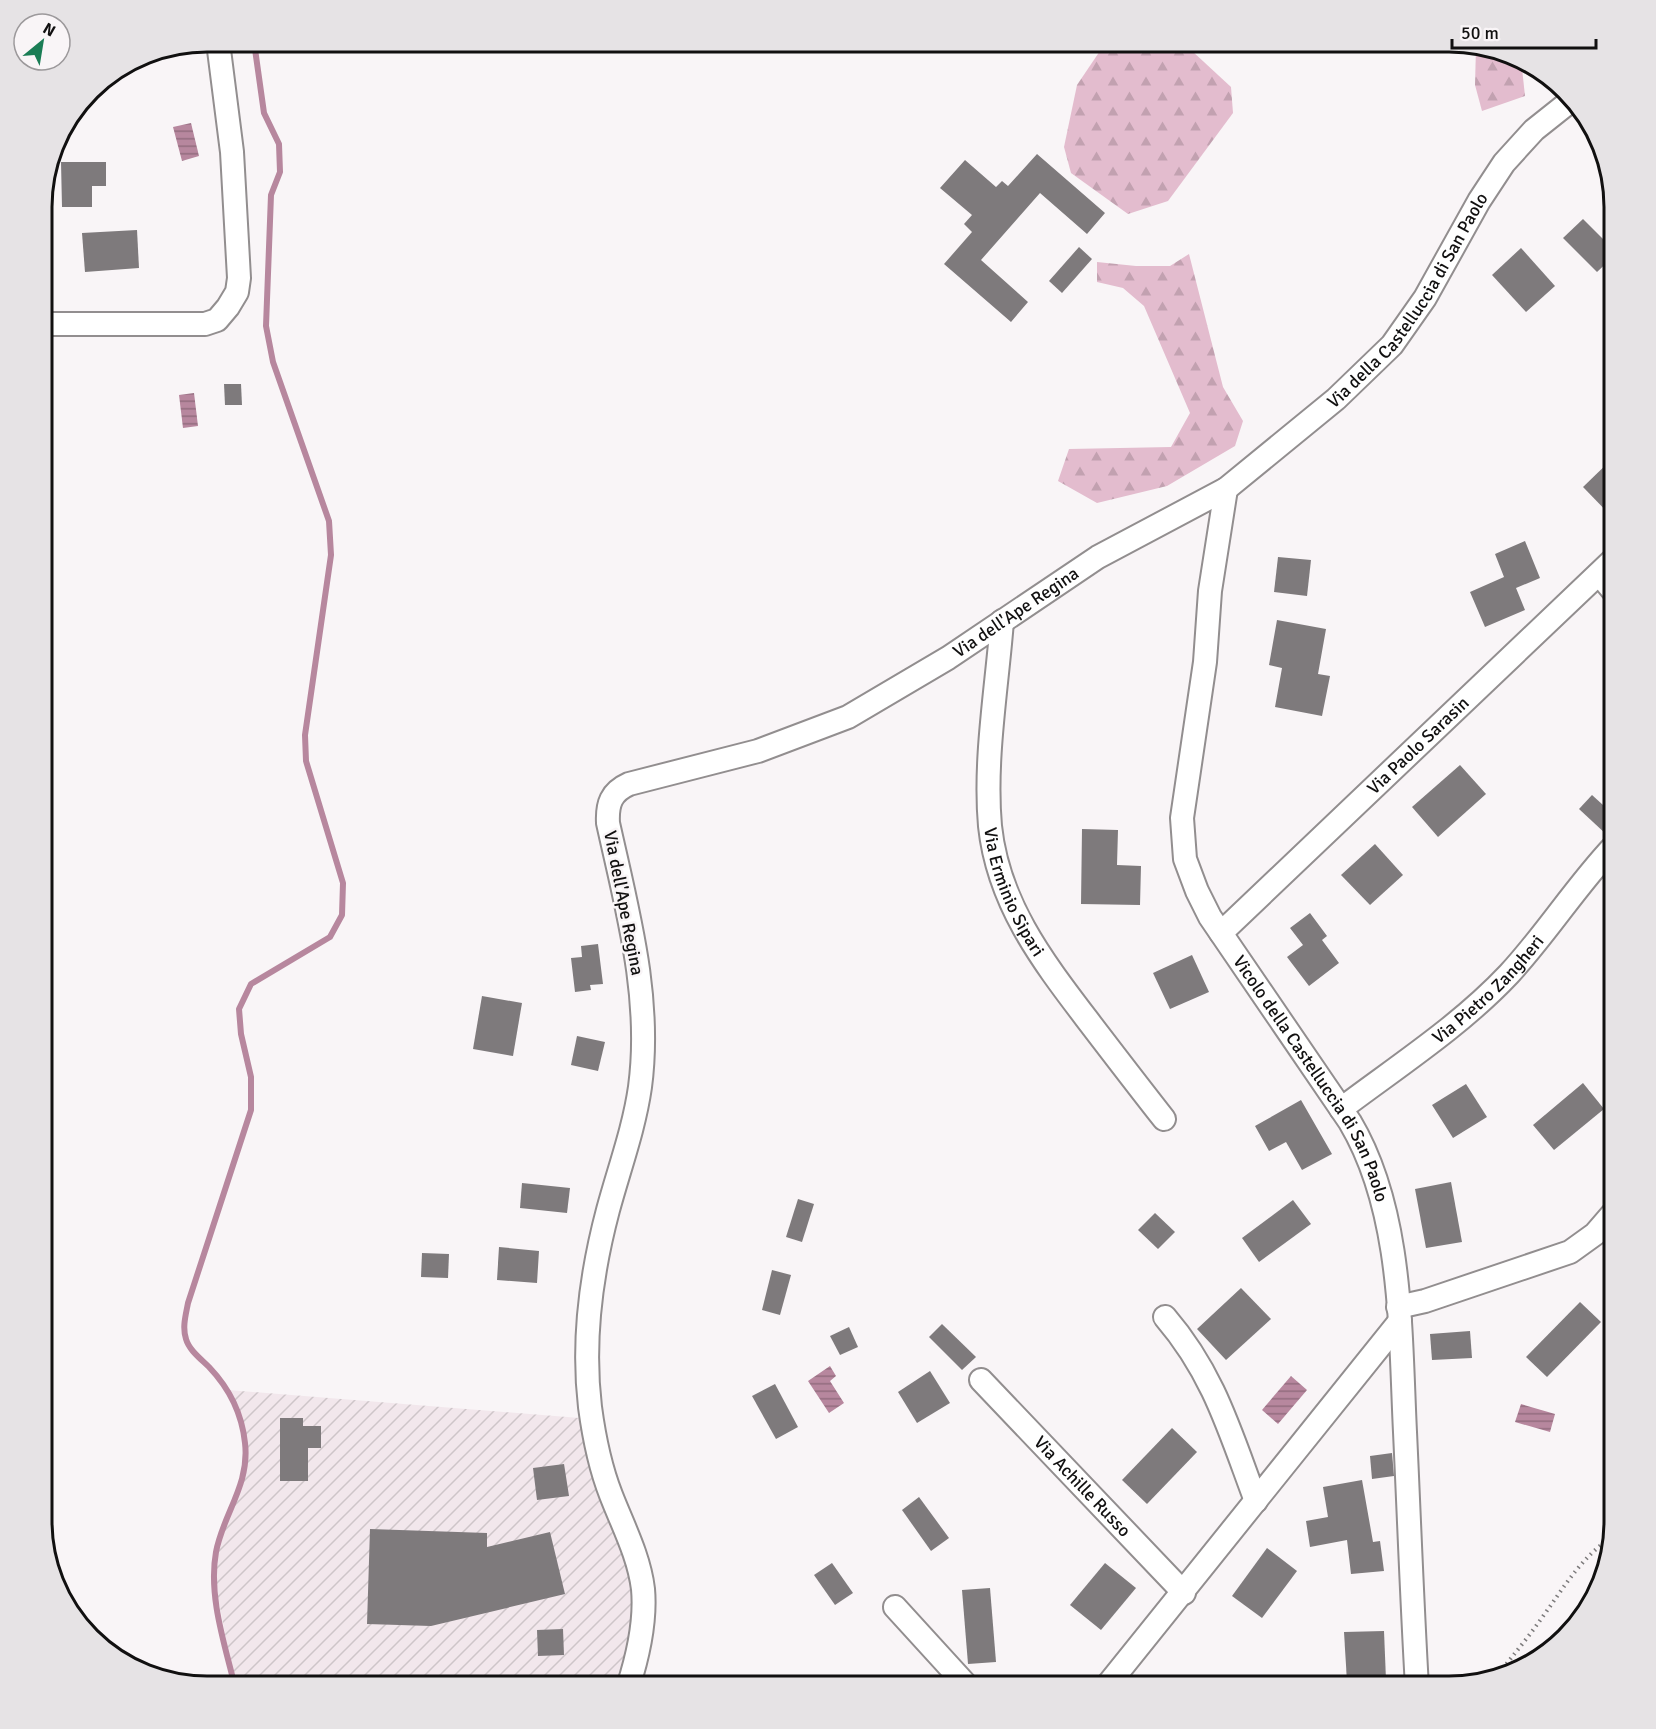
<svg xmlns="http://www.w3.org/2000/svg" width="1656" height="1729" font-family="Signika,sans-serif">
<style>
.industrial{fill:url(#industrial-furrows)}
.forest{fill:url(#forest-firs)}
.water{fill:url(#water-rules)}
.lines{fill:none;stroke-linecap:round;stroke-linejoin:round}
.stream{stroke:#b7879e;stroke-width:6}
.building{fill:#7e7a7c}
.minor-casing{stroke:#928e8f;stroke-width:26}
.path{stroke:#7c7a7b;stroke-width:4;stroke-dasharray:1.5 4.5;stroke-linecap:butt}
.minor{stroke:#fff;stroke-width:22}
.labels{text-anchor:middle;stroke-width:5;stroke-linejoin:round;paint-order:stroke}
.street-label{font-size:18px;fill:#111010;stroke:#f9f5f7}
.rim{fill:none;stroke:#111010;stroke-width:3}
</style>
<defs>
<pattern id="industrial-furrows" width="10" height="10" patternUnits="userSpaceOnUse" patternTransform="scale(1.5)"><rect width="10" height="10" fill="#f2e7ec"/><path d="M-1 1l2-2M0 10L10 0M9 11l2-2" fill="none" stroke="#cec5c9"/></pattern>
<pattern id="forest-firs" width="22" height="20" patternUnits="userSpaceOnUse" patternTransform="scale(1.5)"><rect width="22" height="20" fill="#e3bcce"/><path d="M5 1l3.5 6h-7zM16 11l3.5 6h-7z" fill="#c2a1b0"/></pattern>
<pattern id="water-rules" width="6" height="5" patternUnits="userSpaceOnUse" patternTransform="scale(1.5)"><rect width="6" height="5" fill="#b7879e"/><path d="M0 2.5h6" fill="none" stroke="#936d7f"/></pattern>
</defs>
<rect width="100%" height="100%" fill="#f9f5f7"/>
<!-- industrial -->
<polygon class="industrial" points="228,1390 592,1419 638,1563 628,1687 235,1687 213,1570 216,1550 240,1492 246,1444"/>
<!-- forest -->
<g class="forest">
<polygon points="1106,42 1159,42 1191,50 1231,87 1233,113 1168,201 1128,214 1071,173 1064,147 1077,85"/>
<polygon points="1476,47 1521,59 1525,96 1482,111 1475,85"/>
<polygon points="1189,254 1223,387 1243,421 1235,446 1167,486 1097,503 1058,481 1069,449 1171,447 1190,413 1144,306 1123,288 1097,282 1097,262 1136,266 1170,266"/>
</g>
<!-- water -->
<g class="water">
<polygon points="191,123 199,156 182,161 173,127"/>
<polygon points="194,393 198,426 183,428 179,395"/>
<polygon points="830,1366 836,1376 830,1381 844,1403 829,1413 808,1381"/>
<polygon points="1291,1376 1307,1390 1278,1424 1262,1410"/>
<polygon points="1521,1404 1555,1414 1550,1432 1515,1422"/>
</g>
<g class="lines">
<!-- stream -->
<path class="stream" d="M235 1687C225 1645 208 1596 216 1552 223 1514 250 1485 245 1443 242 1414 229 1388 209 1367 201 1359 189 1350 186 1339 182 1327 186 1314 188 1303L251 1110V1077L241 1034 239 1009 251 984 330 937 342 915 343 883 306 761 305 735 331 555 329 521 273 362 266 326 271 195 280 172 279 144 264 113 254 42"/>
</g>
<!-- building -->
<g class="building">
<polygon points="1037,154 1105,213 1087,234 1040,193 981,260 1028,302 1011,322 944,264 972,232 964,224 972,215 940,188 965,160 996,187 1002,181 1008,186"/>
<polygon points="61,162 106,162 106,186 92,186 92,207 62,207"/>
<polygon points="1583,219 1614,250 1614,256 1597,272 1563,238"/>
<polygon points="137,230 139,268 85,272 82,233"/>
<polygon points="1079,247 1092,259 1062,293 1049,281"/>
<polygon points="1521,248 1555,286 1526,312 1492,275"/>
<polygon points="224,384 241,384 242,405 225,405"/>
<polygon points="1614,457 1614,519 1583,487"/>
<polygon points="1525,541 1540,578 1516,588 1525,610 1485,627 1470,592 1504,577 1495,554"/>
<polygon points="1278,557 1311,560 1307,596 1274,592"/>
<polygon points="1277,620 1326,629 1318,674 1330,676 1322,716 1275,707 1282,668 1269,665"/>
<polygon points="1460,765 1486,794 1438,837 1412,807"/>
<polygon points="1592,795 1614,815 1614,833 1607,835 1579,809"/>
<polygon points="1082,829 1118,830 1117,865 1141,866 1140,905 1081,904"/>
<polygon points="1375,844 1403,875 1370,905 1341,875"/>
<polygon points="1310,913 1327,936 1322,940 1339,963 1309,986 1287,957 1303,945 1290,928"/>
<polygon points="598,944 603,984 590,985 591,990 575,992 571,958 582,957 581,946"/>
<polygon points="1192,955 1209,992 1170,1009 1153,973"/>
<polygon points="482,996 522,1003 513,1056 473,1049"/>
<polygon points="577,1036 605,1042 598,1071 571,1065"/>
<polygon points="1583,1083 1604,1109 1554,1150 1533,1125"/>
<polygon points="1466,1084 1487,1117 1453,1138 1432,1105"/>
<polygon points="1301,1100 1332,1154 1302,1170 1286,1142 1269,1151 1255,1126"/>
<polygon points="1451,1182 1462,1242 1426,1248 1415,1189"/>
<polygon points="522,1183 570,1188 567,1213 520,1208"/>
<polygon points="798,1199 814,1204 802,1242 786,1237"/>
<polygon points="1293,1200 1311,1224 1259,1262 1242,1238"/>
<polygon points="1155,1213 1175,1232 1158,1249 1138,1230"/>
<polygon points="499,1247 539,1251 537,1283 497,1280"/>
<polygon points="422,1253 449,1254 448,1278 421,1277"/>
<polygon points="772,1270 791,1275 780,1315 762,1310"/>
<polygon points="1241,1288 1271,1319 1226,1360 1197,1329"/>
<polygon points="1580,1302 1601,1322 1547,1377 1526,1357"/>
<polygon points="942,1324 976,1357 962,1370 929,1337"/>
<polygon points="849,1327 858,1347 840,1355 830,1336"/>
<polygon points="1470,1331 1472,1358 1432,1360 1430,1334"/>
<polygon points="930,1371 950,1403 917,1423 898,1392"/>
<polygon points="775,1384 798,1427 776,1439 752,1396"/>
<polygon points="280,1418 303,1418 303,1426 321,1426 321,1448 308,1448 308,1481 280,1481"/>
<polygon points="1172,1428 1197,1452 1147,1504 1122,1480"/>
<polygon points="1392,1453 1394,1476 1372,1479 1370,1456"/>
<polygon points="564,1464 569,1496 537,1500 533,1468"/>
<polygon points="1362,1480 1373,1542 1380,1541 1384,1571 1351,1574 1347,1540 1310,1547 1306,1521 1328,1517 1323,1487"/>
<polygon points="919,1497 949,1538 931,1551 902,1510"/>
<polygon points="370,1529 487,1533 487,1547 550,1532 565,1594 431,1626 367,1624"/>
<polygon points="1267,1548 1297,1571 1262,1618 1232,1596"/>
<polygon points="832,1563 853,1593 835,1605 814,1575"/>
<polygon points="1105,1563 1136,1588 1101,1630 1070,1605"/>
<polygon points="990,1588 996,1662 968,1664 962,1590"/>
<polygon points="563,1629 564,1655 538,1656 537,1630"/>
<polygon points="1384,1631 1386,1680 1347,1682 1344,1632"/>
</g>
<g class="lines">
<!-- minor casing -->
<g class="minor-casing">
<g id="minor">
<polyline points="42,324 205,324 217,320 228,307 237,292 239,278 232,152 218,42"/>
<path id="s1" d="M1226 489 1210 591 1205 662 1182 818 1185 859 1197 891 1210 917 1350 1122C1403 1211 1400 1331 1405 1432 1409 1517 1412 1602 1417 1687"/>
<polyline points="1599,574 1614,592"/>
<path id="s2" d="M1002 621C997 687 984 760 990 826 998 902 1041 959 1086 1018 1112 1052 1138 1086 1164 1119"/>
<path id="s3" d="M1221 933 1614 559"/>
<path id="s4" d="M1341 1109C1398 1066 1460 1026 1509 974 1547 933 1576 886 1614 846"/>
<polyline points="1398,1307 1425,1301 1570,1252 1595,1234 1614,1212"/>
<path d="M1165 1317C1214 1374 1230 1432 1256 1501"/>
<path id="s5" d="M981 1380 1184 1593"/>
<polyline points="895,1607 968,1687"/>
<path id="s6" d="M628 1687C638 1656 646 1622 643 1589 639 1556 623 1526 611 1495 600 1467 594 1437 590 1407 582 1340 591 1274 608 1210 619 1169 634 1129 640 1087 652 997 627 909 608 823 607 804 611 792 629 784L758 751 848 717 948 658 1098 557 1226 489 1336 399 1392 345 1425 298 1479 201 1504 163 1534 130 1573 99"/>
<polyline points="1106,1687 1400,1321"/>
</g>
</g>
<!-- path -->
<path class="path" d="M1495 1678C1511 1658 1527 1639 1541 1619 1563 1589 1579 1560 1610 1538"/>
<!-- minor -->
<use href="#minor" class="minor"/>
</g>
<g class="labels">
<!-- street labels -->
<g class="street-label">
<text dy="6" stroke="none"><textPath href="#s6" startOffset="1868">Via della Castelluccia di San Paolo</textPath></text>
<text dy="6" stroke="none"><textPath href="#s6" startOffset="1359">Via dell'Ape Regina</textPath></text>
<text dy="6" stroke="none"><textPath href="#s3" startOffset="272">Via Paolo Sarasin</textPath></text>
<text dy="6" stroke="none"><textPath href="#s2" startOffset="276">Via Erminio Sipari</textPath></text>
<text transform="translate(624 903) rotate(79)" y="6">Via dell'Ape Regina</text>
<text dy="6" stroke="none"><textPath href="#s4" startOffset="190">Via Pietro Zangheri</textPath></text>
<text dy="6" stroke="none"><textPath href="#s1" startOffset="628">Vicolo della Castelluccia di San Paolo</textPath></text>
<text dy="6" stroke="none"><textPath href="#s5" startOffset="147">Via Achille Russo</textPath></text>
</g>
</g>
<!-- crop -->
<path d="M0 0H1656V1729H0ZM207 52H1449A155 155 0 0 1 1604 207V1521A155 155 0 0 1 1449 1676H207A155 155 0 0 1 52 1521V207A155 155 0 0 1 207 52Z" fill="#e6e3e5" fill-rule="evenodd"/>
<path class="rim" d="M207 52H1449A155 155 0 0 1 1604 207V1521A155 155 0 0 1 1449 1676H207A155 155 0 0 1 52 1521V207A155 155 0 0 1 207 52Z"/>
<!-- north arrow -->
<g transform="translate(42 42) rotate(30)"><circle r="28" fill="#f9f5f7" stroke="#9c999b" stroke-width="1.5"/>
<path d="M0-4.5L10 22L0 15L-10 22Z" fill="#1a7d55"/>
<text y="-9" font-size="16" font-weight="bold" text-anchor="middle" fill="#111010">N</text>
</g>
<!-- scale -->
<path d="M1452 39v9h144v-9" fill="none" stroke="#111010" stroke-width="3"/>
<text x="1461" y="39" font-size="18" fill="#111010" stroke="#f9f5f7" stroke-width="4.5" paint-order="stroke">50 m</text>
</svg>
